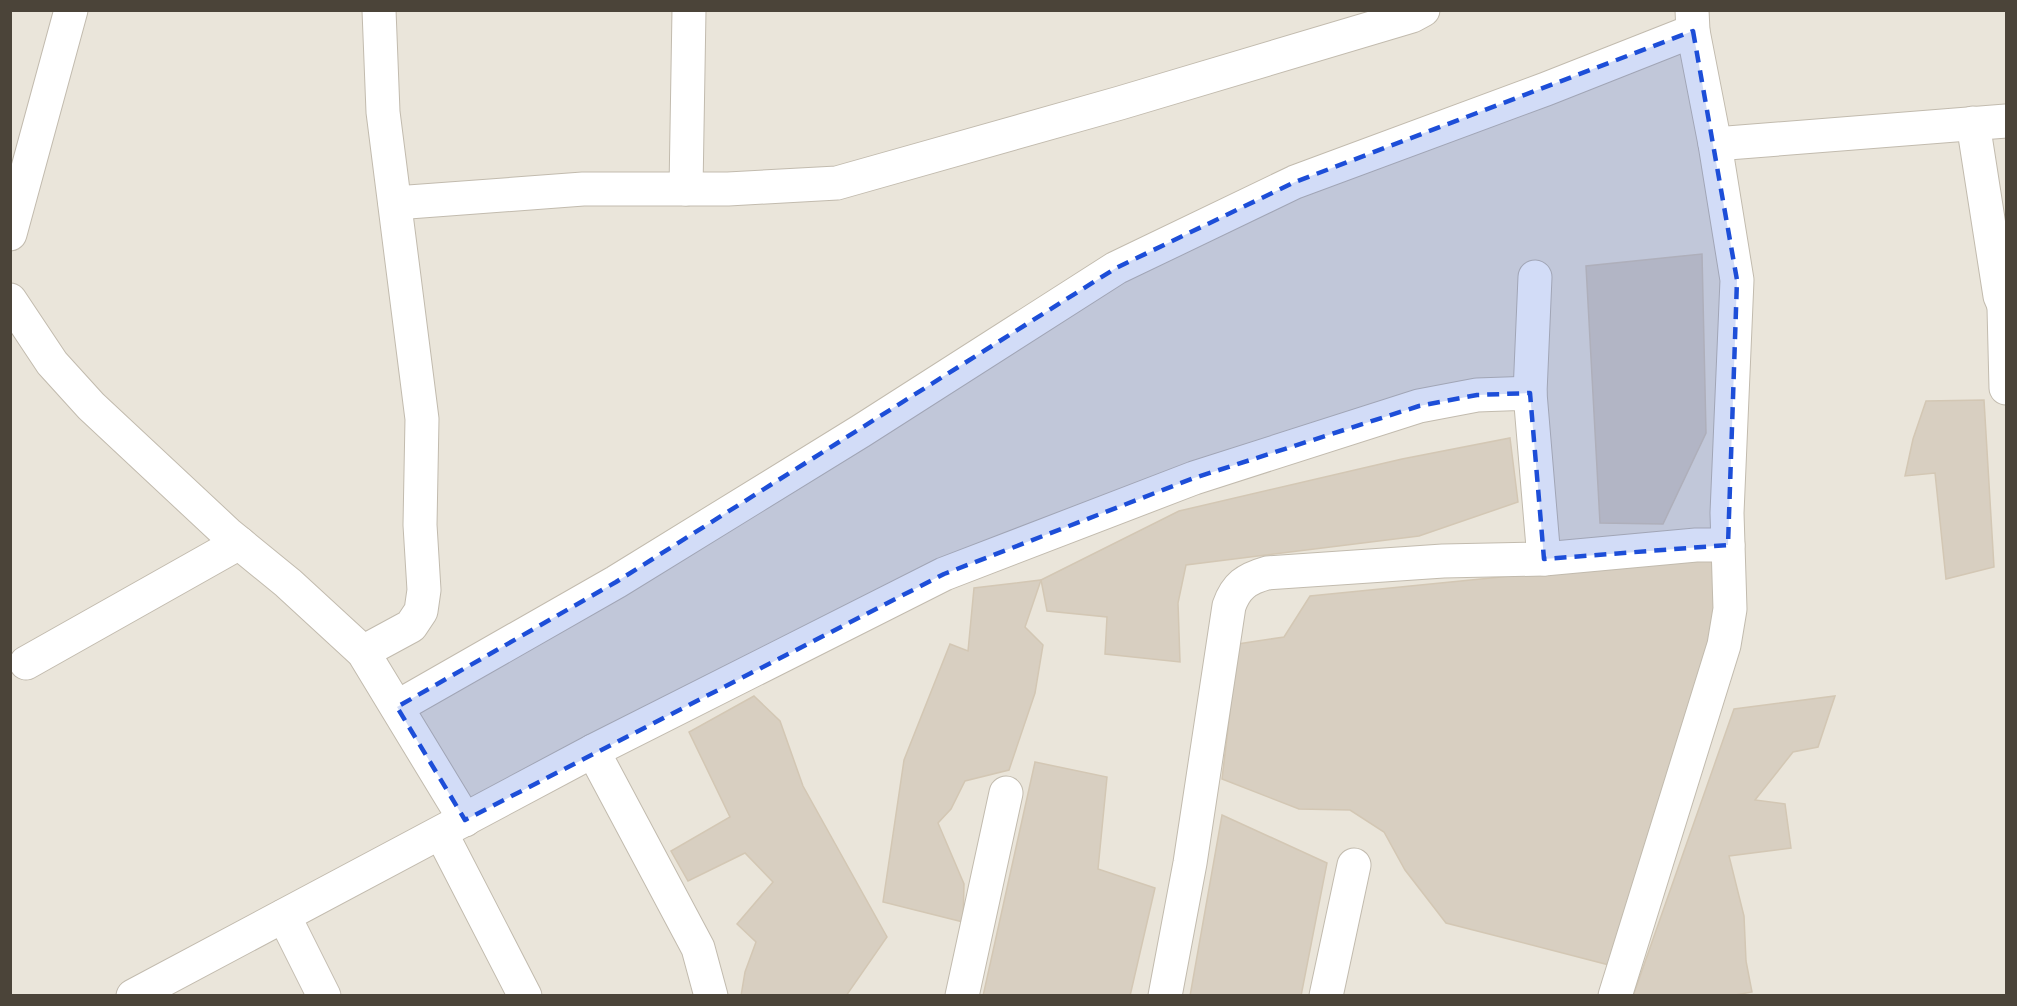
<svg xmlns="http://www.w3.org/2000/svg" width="2017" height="1006" font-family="Rubik,sans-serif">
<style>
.residential{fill:#eae5da}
.building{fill:#d8cfc1;stroke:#d3c7b4;stroke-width:1.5}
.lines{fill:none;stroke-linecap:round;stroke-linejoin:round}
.street-casing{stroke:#c2bbae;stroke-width:35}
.street{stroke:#fff;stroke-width:33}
.marked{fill:#1d4ed8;fill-opacity:0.2;stroke:#1d4ed8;stroke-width:4.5;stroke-dasharray:12 8;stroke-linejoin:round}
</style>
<rect width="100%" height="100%" fill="#f6f3ec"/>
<!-- residential -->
<rect class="residential" x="11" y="11" width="1995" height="984"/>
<!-- building -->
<g class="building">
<polygon points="1702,254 1706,433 1663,524 1600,523 1586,266"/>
<polygon points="1984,400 1994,567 1946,579 1935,473 1905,476 1913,439 1926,401"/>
<polygon points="1510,438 1518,502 1419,536 1186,565 1178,603 1180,662 1105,654 1107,617 1047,611 1041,580 1179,511 1402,459"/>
<polygon points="1713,556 1718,620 1613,966 1446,923 1405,870 1384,832 1350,810 1299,809 1222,779 1238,644 1284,637 1310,596"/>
<polygon points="1041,580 1025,627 1043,645 1035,693 1009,770 965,781 951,809 938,823 964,884 963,922 883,902 904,760 950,644 968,651 974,588"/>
<polygon points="754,696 780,721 803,786 887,937 846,996 741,996 745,972 756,942 737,924 773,882 745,853 688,881 671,851 730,817 689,732"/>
<polygon points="1835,696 1818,747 1793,752 1755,800 1785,804 1791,848 1729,856 1744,916 1746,961 1752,992 1730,996 1633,996 1734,709"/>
<polygon points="1035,762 1107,777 1098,869 1155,888 1130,996 983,996"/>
<polygon points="1222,815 1327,863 1301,996 1190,996"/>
</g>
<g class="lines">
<!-- street casing -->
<g class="street-casing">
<g id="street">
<polyline points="1973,123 2000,296 2006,310"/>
<polyline points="1715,144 2006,121"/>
<polyline points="686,189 689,10"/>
<polyline points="395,203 583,189 728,189 837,183 1120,103 1412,16 1423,10"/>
<polyline points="10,234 71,10"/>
<polyline points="10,300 52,363 91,406 228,534 288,583 363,652 465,820"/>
<polyline points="2004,308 2006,388"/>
<polyline points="1530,393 1535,277"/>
<polyline points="363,652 411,626 421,611 424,590 420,525 422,419 383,112 379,10"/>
<polyline points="26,663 239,543"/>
<polyline points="397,707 616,582 861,431 1116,268 1295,182 1546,89 1693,31"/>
<polyline points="593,751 698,948 711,996"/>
<polyline points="441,833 525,996"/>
<polyline points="284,916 324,996"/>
<polyline points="133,996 593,751 944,574 1194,478 1419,406 1477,395 1530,393 1544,559"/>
<polyline points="962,996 1006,793"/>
<path d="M1165 996 1190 863 1229 606C1236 586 1246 579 1267 573L1443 561 1544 559 1696 545H1728L1727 513 1737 280 1715 144 1693 31 1692 10"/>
<polyline points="1326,996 1354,865"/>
<polyline points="1615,996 1724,645 1730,609 1728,545"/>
</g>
</g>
<!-- street -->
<use href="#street" class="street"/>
</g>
<!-- marked area -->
<path class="marked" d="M1693 31 1737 280 1728 545 1544 559 1530 393 1477 395 1419 406 1194 478 944 574 465 820 397 707 616 582 1116 268 1295 182Z"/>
<!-- border -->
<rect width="2017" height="1006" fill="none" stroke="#4b4439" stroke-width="24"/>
</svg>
